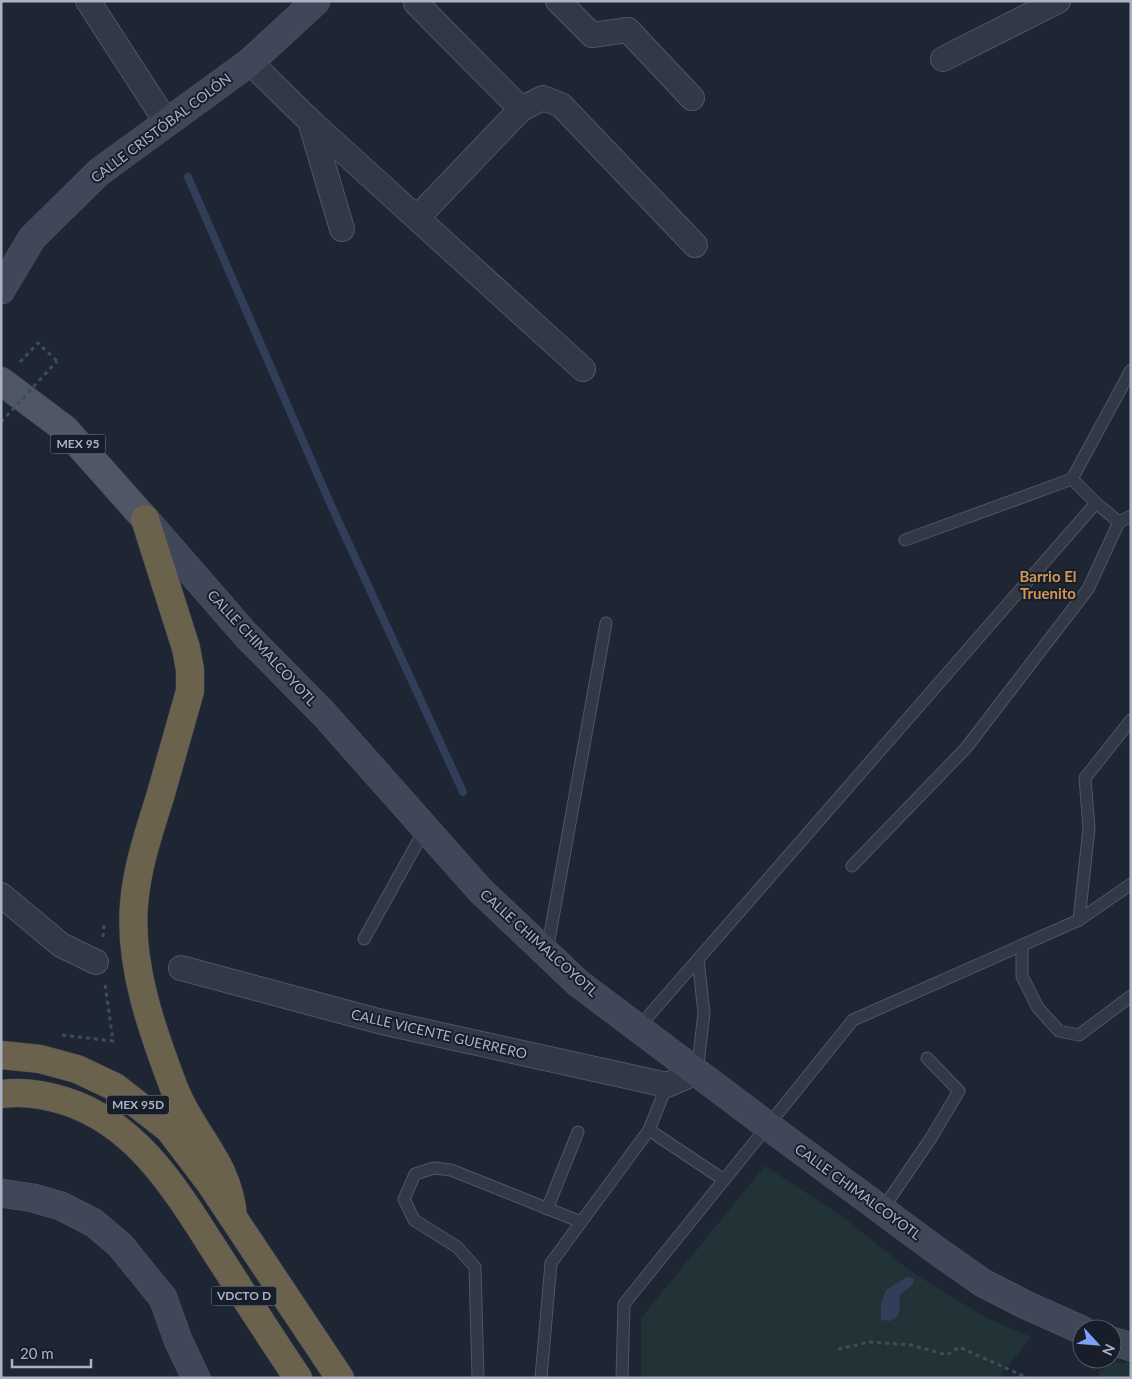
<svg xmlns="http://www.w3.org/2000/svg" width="1132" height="1379" font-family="Lato,sans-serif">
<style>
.green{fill:#213337}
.water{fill:#303e5a}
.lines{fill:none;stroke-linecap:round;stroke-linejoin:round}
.stream{stroke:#303e5a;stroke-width:8}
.lane-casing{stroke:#4f5564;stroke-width:13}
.street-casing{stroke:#4f5564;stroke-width:26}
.secondary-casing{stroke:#4f5564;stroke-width:29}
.primary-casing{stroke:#3b414f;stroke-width:29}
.highway-casing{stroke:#3c424f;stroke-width:29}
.path{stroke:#3d4f53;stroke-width:3;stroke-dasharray:4 4;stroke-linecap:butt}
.lane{stroke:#323845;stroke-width:11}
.street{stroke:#323845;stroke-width:24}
.secondary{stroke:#3f4758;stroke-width:28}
.primary{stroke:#4f5766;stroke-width:28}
.highway{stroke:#6b624e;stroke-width:28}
.path-bridge{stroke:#3d4f53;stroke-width:3;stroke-dasharray:4 4;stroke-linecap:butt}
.labels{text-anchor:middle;stroke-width:4;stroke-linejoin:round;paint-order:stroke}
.shield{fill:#171d29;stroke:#7f8595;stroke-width:1}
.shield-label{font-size:12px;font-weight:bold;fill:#abb2c3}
.street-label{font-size:14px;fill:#abb2c3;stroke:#171d29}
.neighbourhood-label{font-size:15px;font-weight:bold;fill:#d29656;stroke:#171d29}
</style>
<rect width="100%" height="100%" fill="#1e2634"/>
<!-- green -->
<g class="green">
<polygon points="765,1166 840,1215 912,1272 988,1319 1031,1337 998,1378 641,1378 641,1318"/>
<polygon points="1109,1359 1123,1364 1127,1362 1131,1363 1131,1378 1098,1378 1100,1370 1106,1368"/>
</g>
<!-- water -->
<polygon class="water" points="907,1277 913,1278 913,1284 899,1296 900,1310 897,1317 890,1321 881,1320 881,1304 886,1290"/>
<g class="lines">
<!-- stream -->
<polyline class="stream" points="188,177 330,503 463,792"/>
<!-- lane casing -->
<g class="lane-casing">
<g id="lane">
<polyline points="1096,503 1072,479 1131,370"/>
<polyline points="905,540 1072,479"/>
<polyline points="852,866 966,748 1088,589 1119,522 1131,516"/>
<polyline points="1079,920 1089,828 1085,778 1131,720"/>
<polyline points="364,939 425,829"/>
<polyline points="1022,945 1022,976 1038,1008 1059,1031 1079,1035 1131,996"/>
<polyline points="547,951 606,623"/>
<polyline points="638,1028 1096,503 1119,522"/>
<polyline points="697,1072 704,1013 698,959"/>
<polyline points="667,1085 649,1130 724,1180"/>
<polyline points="547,1209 578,1132"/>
<polyline points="882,1210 931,1138 959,1091 927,1058"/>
<polyline points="478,1378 475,1267 457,1247 414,1220 404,1199 415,1174 434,1168 451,1170 581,1222"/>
<polyline points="541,1378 551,1263 649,1130"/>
<polyline points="622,1378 624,1304 853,1020 1079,920 1131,884"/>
</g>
</g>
<!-- street casing -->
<g class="street-casing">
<g id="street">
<polyline points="88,1 167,123"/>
<polyline points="558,1 592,35 628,30 692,98"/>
<polyline points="416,3 521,109"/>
<polyline points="943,59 1058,1"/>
<polyline points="250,62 310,121 583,369"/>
<polyline points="310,121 342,229"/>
<polyline points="417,218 521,109 543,98 561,105 695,245"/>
<polyline points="1,895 61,945 96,962"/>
<polyline points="181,968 382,1022 667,1085 697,1072"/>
</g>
</g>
<!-- secondary casing -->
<g class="secondary-casing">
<g id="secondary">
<polyline points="1,290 32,238 99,172 250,62 316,1"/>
<polyline points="145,519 246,635 324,714 480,890 578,983 768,1126 940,1253 983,1283 1028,1306 1082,1330"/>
<polyline points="1,1193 33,1198 61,1206 94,1223 120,1245 163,1298 178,1340 196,1378"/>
<polyline points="1112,1341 1131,1347"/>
</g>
</g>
<!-- primary casing -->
<g class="primary-casing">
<polyline id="primary" points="1,381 65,429 145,519"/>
</g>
<!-- highway casing -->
<g class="highway-casing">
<g id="highway">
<path d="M145 519 186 648 190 670V691C180 727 170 762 160 797 149 832 137 867 134 904 129 966 152 1030 174 1088 192 1135 229 1162 233 1217"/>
<polyline points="1,1055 40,1059 77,1069 115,1087 169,1129 210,1183 340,1378"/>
<path d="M1 1094C24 1091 43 1094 65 1101 141 1125 180 1197 221 1260 246 1299 272 1339 298 1378"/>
</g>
</g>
<!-- path -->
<g class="path">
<polyline points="20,362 38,343 57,361"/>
<polyline points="103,937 104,924"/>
<polyline points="62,1035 113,1041 105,984"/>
<polyline points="838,1349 870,1342 911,1345 947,1355 959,1347 1028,1378"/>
</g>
<!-- lane -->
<use href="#lane" class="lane"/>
<!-- street -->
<use href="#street" class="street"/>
<!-- secondary -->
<use href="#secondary" class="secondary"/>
<!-- primary -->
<use href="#primary" class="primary"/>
<!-- highway -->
<use href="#highway" class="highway"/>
<!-- path-bridge -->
<polyline class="path-bridge" points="1,422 57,361"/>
</g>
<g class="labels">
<!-- shield labels -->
<g class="shield">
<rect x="50.5" y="434.5" width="55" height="19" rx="4"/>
<rect x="107" y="1095.5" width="62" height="19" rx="4"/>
<rect x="211.5" y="1286.5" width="65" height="19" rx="4"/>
</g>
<g class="shield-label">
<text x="78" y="448">MEX 95</text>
<text x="138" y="1109">MEX 95D</text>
<text x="244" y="1300">VDCTO D</text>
</g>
<!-- street labels -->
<g class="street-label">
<text transform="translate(161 128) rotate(-37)" y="5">CALLE CRISTÓBAL COLÓN</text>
<text transform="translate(262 648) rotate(47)" y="5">CALLE CHIMALCOYOTL</text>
<text transform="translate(539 943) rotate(42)" y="5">CALLE CHIMALCOYOTL</text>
<text transform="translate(439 1034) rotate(13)" y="5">CALLE VICENTE GUERRERO</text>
<text transform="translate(858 1192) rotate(36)" y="5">CALLE CHIMALCOYOTL</text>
</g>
<!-- neighbourhood labels -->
<g class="neighbourhood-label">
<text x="1048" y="582">Barrio El<tspan x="1048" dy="17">Truenito</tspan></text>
</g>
</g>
<!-- border -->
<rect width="1132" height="1379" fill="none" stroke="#abb2c3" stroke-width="5"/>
<!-- north arrow -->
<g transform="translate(1097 1344) rotate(116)"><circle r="24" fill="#171d29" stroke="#525967"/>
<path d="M0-4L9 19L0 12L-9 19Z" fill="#7ba1f8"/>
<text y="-8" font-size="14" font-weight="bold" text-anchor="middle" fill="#abb2c3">N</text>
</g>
<!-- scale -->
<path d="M12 1359v8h79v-8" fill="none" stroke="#abb2c3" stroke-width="2.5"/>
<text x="20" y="1359" font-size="15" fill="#abb2c3" stroke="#171d29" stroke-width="4" paint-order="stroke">20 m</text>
</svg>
